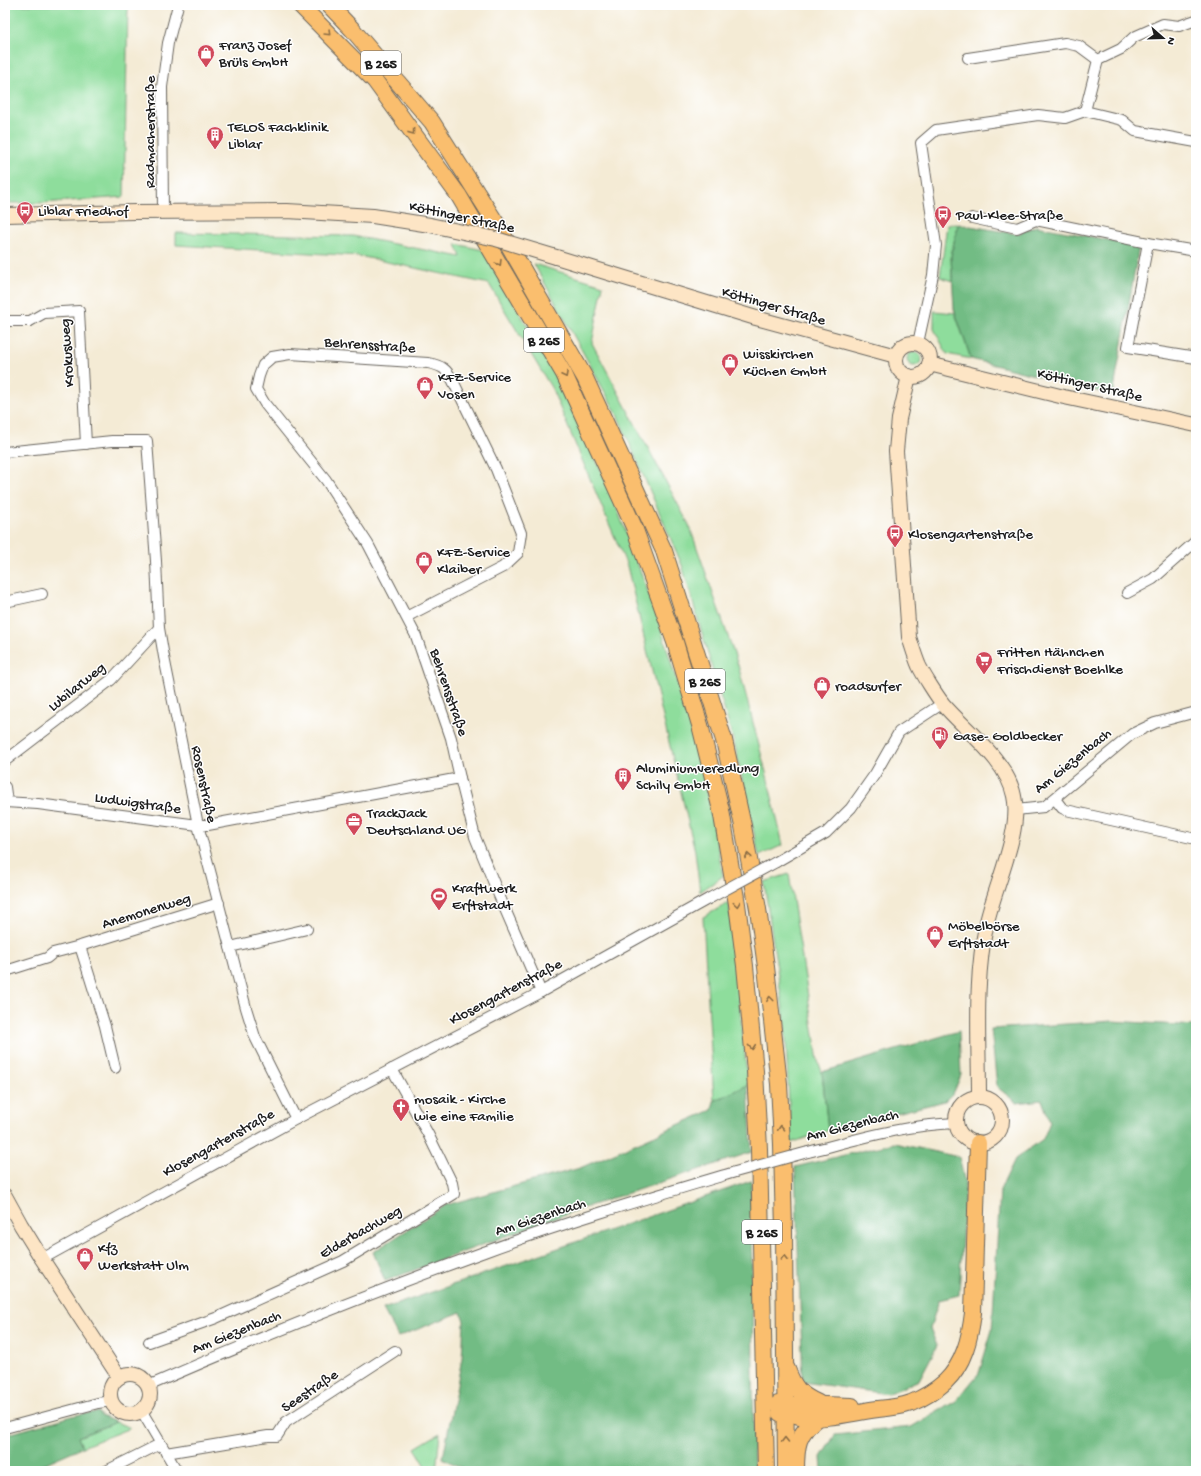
<svg xmlns="http://www.w3.org/2000/svg" width="1201" height="1476" font-family="'Gochi Hand',sans-serif">
<style>
.green{fill:#8edd9c;stroke:#557c5c}
.forest{fill:#72bc84;stroke:#476c50}
.lines{fill:none;stroke-linecap:round;stroke-linejoin:round}
.street-casing{stroke:#68645d;stroke-width:12}
.secondary-casing{stroke:#68645d;stroke-width:16}
.primary-casing{stroke:#68645d;stroke-width:18}
.street{stroke:#fff;stroke-width:10}
.secondary{stroke:#fde5c5;stroke-width:14}
.primary{stroke:#fabe6e;stroke-width:16}
.street-bridge-casing{stroke:#68645d;stroke-width:12;stroke-linecap:butt}
.secondary-bridge-casing{stroke:#68645d;stroke-width:16;stroke-linecap:butt}
.street-bridge{stroke:#fff;stroke-width:10}
.secondary-bridge{stroke:#fde5c5;stroke-width:14}
.oneway{stroke:#8b6d45}
.labels{text-anchor:middle;stroke-width:3;stroke-linejoin:round;paint-order:stroke}
.shield{fill:#fff;stroke:#606060;stroke-width:1}
.shield-label{font-size:14px;font-weight:bold;fill:#1c1c1c}
.poi-label{font-size:15px;fill:#1c1c1c;stroke:#fff;text-anchor:start}
.street-label{font-size:15px;fill:#1c1c1c;stroke:#fff}
</style>
<rect width="100%" height="100%" fill="#fff"/>
<filter id="ink" filterUnits="userSpaceOnUse"><feTurbulence type="fractalNoise" baseFrequency=".025" numOctaves="2"/><feDisplacementMap in="SourceGraphic" scale="8" xChannelSelector="R" yChannelSelector="G"/><feConvolveMatrix kernelMatrix="1 2 1 2 8 2 1 2 1" color-interpolation-filters="sRGB"/></filter>
<filter id="wash" filterUnits="userSpaceOnUse"><feTurbulence type="fractalNoise" baseFrequency=".012" numOctaves="4" result="noise"/><feDisplacementMap in="SourceGraphic" scale="16" xChannelSelector="R" yChannelSelector="G"/><feGaussianBlur stdDeviation="0.9" result="paint"/><feColorMatrix in="noise" values="0 0 0 0 0 0 0 0 0 0 0 0 0 0 0 0 0 1.4 0 .05"/><feComposite in="paint" operator="in"/></filter>
<g filter="url(#wash)">
<rect width="100%" height="100%" fill="#f4ebd5"/>
<!-- green -->
<g class="green">
<polygon points="5,5 128,5 124,197 42,203 5,203"/>
<polygon points="947,224 958,224 951,256 952,281 940,277"/>
<polygon points="176,233 353,236 461,257 456,244 483,250 556,375 611,492 658,619 703,768 723,876 700,892 695,851 627,566 552,389 489,284 359,256 176,245"/>
<polygon points="534,264 603,285 592,343 689,525 738,665 768,780 783,845 759,856 735,746 682,565 616,412"/>
<polygon points="934,311 955,313 971,359 947,354 934,329"/>
<circle cx="914" cy="359" r="7"/>
<polygon points="789,874 818,1061 822,1072 828,1130 791,1143 785,1022 764,882"/>
<polygon points="729,903 748,1085 714,1101 703,917"/>
<polygon points="116,1422 130,1428 82,1447 78,1437"/>
<polygon points="440,1433 436,1471 429,1471 415,1448"/>
</g>
<!-- forest -->
<g class="forest">
<polygon points="958,224 1017,234 1036,226 1139,246 1113,395 971,359 954,309 951,256"/>
<polygon points="1112,1021 1196,1026 1196,1471 822,1471 821,1457 835,1435 911,1427 956,1401 979,1373 992,1330 1000,1190 1015,1159 1043,1139 1050,1122 1042,1100 1017,1103 997,1087 991,1029"/>
<polygon points="959,1031 961,1075 954,1092 945,1101 828,1130 822,1072"/>
<polygon points="748,1085 752,1152 571,1212 385,1281 373,1252 446,1205 580,1168 712,1110 714,1101"/>
<polygon points="894,1143 959,1157 965,1183 959,1295 939,1300 930,1328 937,1346 919,1380 888,1394 803,1382 795,1167"/>
<polygon points="751,1181 754,1471 467,1471 443,1458 462,1358 464,1321 461,1312 398,1337 383,1309"/>
<polygon points="98,1412 101,1416 116,1422 78,1437 82,1447 28,1471 5,1471 5,1435 76,1415"/>
</g>
</g>
<g filter="url(#ink)">
<g class="lines">
<!-- street casing -->
<g class="street-casing">
<g id="street">
<polyline points="968,58 1065,43 1079,46 1098,60"/>
<polyline points="1085,111 1098,60 1121,49 1134,37 1163,24 1179,26 1196,20"/>
<polyline points="163,212 162,87 168,43 178,5"/>
<polyline points="972,218 1017,228 1036,220 1148,243 1196,251"/>
<polyline points="1148,243 1128,347 1196,358"/>
<polyline points="5,321 30,321 44,313 79,311 86,444"/>
<polyline points="918,343 933,275 936,245 921,143 936,130 1038,115 1065,118 1085,111 1122,120 1135,131 1196,142"/>
<polyline points="5,452 112,441 147,441 156,561 159,628 164,657 198,825 246,1008 255,1037 296,1119"/>
<polyline points="1127,593 1153,579 1196,541"/>
<polyline points="5,602 42,594"/>
<path d="M406 617 503 567 518 553 521 533 496 469 453 381C446 368 442 366 428 363L290 354 272 357 263 365 259 376 256 389 265 404 326 480 368 544 416 636 451 738 460 778 475 837 498 893 541 992"/>
<polyline points="5,761 111,680 159,628"/>
<polyline points="5,787 7,802"/>
<polyline points="1055,799 1062,808 1066,810 1196,839"/>
<polyline points="5,802 38,804 198,825 208,825 460,778"/>
<polyline points="1016,810 1044,807 1132,734 1155,723 1196,712"/>
<polyline points="776,862 826,833 851,808 875,774 899,732 943,703"/>
<polyline points="80,946 105,1026 115,1068"/>
<polyline points="230,947 307,929"/>
<polyline points="9,970 47,958 53,953 80,946 219,903"/>
<path d="M808 1152C859 1139 904 1125 956 1123"/>
<polyline points="42,1259 296,1119 541,992 710,898"/>
<polyline points="149,1342 216,1318 343,1261 454,1194 452,1183 428,1134 392,1069"/>
<path d="M148 1386C258 1338 371 1293 484 1252 566 1222 651 1197 735 1172"/>
<polyline points="141,1410 177,1471"/>
<polyline points="5,1428 98,1403 111,1401"/>
<polyline points="166,1453 268,1436 277,1436 286,1422 395,1351"/>
<polyline points="106,1471 160,1444"/>
</g>
</g>
<!-- secondary casing -->
<g class="secondary-casing">
<g id="secondary">
<polyline points="5,215 135,212 287,211 373,216 430,225"/>
<polyline points="556,257 756,318 896,356"/>
<circle cx="913" cy="360" r="17"/>
<polyline points="929,364 1064,397 1196,425"/>
<path d="M909 376 899 419 896 451 909 637C912 646 915 657 919 666 924 676 936 695 943 704 966 731 1007 760 1014 796 1022 831 995 886 987 922 974 979 979 1039 979 1097"/>
<circle cx="979" cy="1120" r="23"/>
<polyline points="5,1196 21,1225 42,1259 119,1377"/>
<circle cx="130" cy="1394" r="20"/>
</g>
</g>
<!-- primary casing -->
<g class="primary-casing">
<g id="primary">
<polyline points="300,5 375,81 459,196 564,374 634,527 675,642 700,725 721,810 737,904 745,966 755,1071 759,1149 766,1471"/>
<polyline points="329,5 352,29 432,122 496,223 585,378 664,551 724,740 743,826 758,909 766,967 779,1084 782,1144 784,1232 786,1471"/>
<path d="M787 1369C794 1388 799 1394 818 1403"/>
<path d="M778 1404C784 1409 791 1414 799 1416 825 1421 853 1412 878 1409 889 1408 900 1407 911 1403 923 1398 935 1391 945 1382 964 1364 970 1338 973 1313L978 1143"/>
<polyline points="780,1413 789,1406 798,1404 852,1406"/>
<path d="M796 1471C796 1445 797 1434 818 1417"/>
</g>
</g>
<!-- street -->
<use href="#street" class="street"/>
<!-- secondary -->
<use href="#secondary" class="secondary"/>
<!-- primary -->
<use href="#primary" class="primary"/>
<!-- street-bridge casing -->
<g class="street-bridge-casing">
<g id="street-bridge">
<polyline points="710,898 776,862"/>
<polyline points="735,1172 808,1152"/>
</g>
</g>
<!-- secondary-bridge casing -->
<g class="secondary-bridge-casing">
<polyline id="secondary-bridge" points="430,225 496,239 556,257"/>
</g>
<!-- street-bridge -->
<use href="#street-bridge" class="street-bridge"/>
<!-- secondary-bridge -->
<use href="#secondary-bridge" class="secondary-bridge"/>
</g>
<!-- one-way arrows -->
<defs><path id="oneway-chevron" d="M-2-3.5L2.5 0L-2 3.5" fill="none" stroke-width="1.6" stroke-linecap="round" stroke-linejoin="round"/></defs>
<g class="oneway">
<use href="#oneway-chevron" transform="translate(328 33) rotate(46)"/>
<use href="#oneway-chevron" transform="translate(412 132) rotate(54)"/>
<use href="#oneway-chevron" transform="translate(499 263) rotate(59)"/>
<use href="#oneway-chevron" transform="translate(565 375) rotate(63)"/>
<use href="#oneway-chevron" transform="translate(748 856) rotate(-100)"/>
<use href="#oneway-chevron" transform="translate(737 904) rotate(82)"/>
<use href="#oneway-chevron" transform="translate(770 999) rotate(-97)"/>
<use href="#oneway-chevron" transform="translate(752 1047) rotate(85)"/>
<use href="#oneway-chevron" transform="translate(781 1128) rotate(-93)"/>
<use href="#oneway-chevron" transform="translate(784 1258) rotate(-90)"/>
<use href="#oneway-chevron" transform="translate(785 1440) rotate(-91)"/>
</g>
</g>
<!-- icons -->
<defs>
<g id="shop-pin" transform="scale(0.9)"><path d="M0 17L-7.5 6A9.5 9.5 0 1 1 7.5 6Z" fill="#d1495b" stroke="#fff"/><path d="M-5-2.5h2.3a2.7 3.5 0 0 1 5.4 0H5L5.5 6h-11ZM-1.5-2.5h3a1.5 2.3 0 0 0-3 0Z" fill="#fff"/></g>
<g id="building-pin" transform="scale(0.9)"><path d="M0 17L-7.5 6A9.5 9.5 0 1 1 7.5 6Z" fill="#d1495b" stroke="#fff"/><path d="M-4-6H4V6H1V3H-1V6H-4ZM-2.5-4.3h1.7v1.8h-1.7ZM.8-4.3h1.7v1.8H.8ZM-2.5-1h1.7V.8h-1.7ZM.8-1h1.7V.8H.8Z" fill="#fff"/></g>
<g id="bus-pin" transform="scale(0.9)"><path d="M0 17L-7.5 6A9.5 9.5 0 1 1 7.5 6Z" fill="#d1495b" stroke="#fff"/><path d="M-5-6H5V4H4V6H2V4H-2V6H-4V4H-5ZM-3.5-4V0h7V-4ZM-3.5 1.2v1.5H-2V1.2ZM2 1.2v1.5H3.5V1.2Z" fill="#fff"/></g>
<g id="supermarket-pin" transform="scale(0.9)"><path d="M0 17L-7.5 6A9.5 9.5 0 1 1 7.5 6Z" fill="#d1495b" stroke="#fff"/><path d="M-6-5.5h2.5l.6 2H6L4.5 2H-2.5L-4.4-4H-6ZM-1.5 3.2a1.3 1.3 0 1 0 .1 0ZM3 3.2a1.3 1.3 0 1 0 .1 0Z" fill="#fff"/></g>
<g id="fuel-pin" transform="scale(0.9)"><path d="M0 17L-7.5 6A9.5 9.5 0 1 1 7.5 6Z" fill="#d1495b" stroke="#fff"/><path d="M-5.5-6h7V0h2V4h1.3V-2.5L3-4.5l.8-.8L6-3V5H2.5V1h-1V6h-7ZM-4.2-4.7v3.2H.2V-4.7Z" fill="#fff"/></g>
<g id="office-pin" transform="scale(0.9)"><path d="M0 17L-7.5 6A9.5 9.5 0 1 1 7.5 6Z" fill="#d1495b" stroke="#fff"/><path d="M-6-3h4V-5.5h4V-3h4V5H-6ZM-1-4.5V-3h2v-1.5ZM-6 0V1H6V0Z" fill="#fff"/></g>
<g id="stadium-pin" transform="scale(0.9)"><path d="M0 17L-7.5 6A9.5 9.5 0 1 1 7.5 6Z" fill="#d1495b" stroke="#fff"/><path d="M0-5a6.5 5 0 1 0 0 10a6.5 5 0 1 0 0-10ZM-3.5-1.8h7v3.6h-7Z" fill="#fff"/></g>
<g id="church-pin" transform="scale(0.9)"><path d="M0 17L-7.5 6A9.5 9.5 0 1 1 7.5 6Z" fill="#d1495b" stroke="#fff"/><path d="M-1.2-6h2.4v3.5h3.3v2.4h-3.3V6h-2.4V-.1h-3.3v-2.4h3.3Z" fill="#fff"/></g>
</defs>
<g fill-rule="evenodd">
<use href="#shop-pin" x="206" y="53"/>
<use href="#building-pin" x="215" y="135"/>
<use href="#bus-pin" x="25" y="210"/>
<use href="#bus-pin" x="943" y="214"/>
<use href="#shop-pin" x="730" y="362"/>
<use href="#shop-pin" x="425" y="385"/>
<use href="#bus-pin" x="895" y="533"/>
<use href="#shop-pin" x="424" y="560"/>
<use href="#supermarket-pin" x="984" y="660"/>
<use href="#shop-pin" x="822" y="685"/>
<use href="#fuel-pin" x="940" y="735"/>
<use href="#building-pin" x="623" y="776"/>
<use href="#office-pin" x="354" y="821"/>
<use href="#stadium-pin" x="439" y="896"/>
<use href="#shop-pin" x="935" y="934"/>
<use href="#church-pin" x="401" y="1107"/>
<use href="#shop-pin" x="85" y="1256"/>
</g>
<g class="labels">
<!-- shield labels -->
<g class="shield">
<rect x="361" y="51" width="40" height="24" rx="3"/>
<rect x="524" y="328" width="40" height="24" rx="3"/>
<rect x="685" y="669" width="40" height="24" rx="3"/>
<rect x="742" y="1220" width="40" height="24" rx="3"/>
</g>
<g class="shield-label">
<text x="381" y="68">B 265</text>
<text x="544" y="345">B 265</text>
<text x="705" y="686">B 265</text>
<text x="762" y="1237">B 265</text>
</g>
<!-- poi labels -->
<g class="poi-label">
<text x="219" y="49">Franz Josef<tspan x="219" dy="17">Brüls GmbH</tspan></text>
<text x="228" y="131">TELOS Fachklinik<tspan x="228" dy="17">Liblar</tspan></text>
<text x="38" y="215">Liblar Friedhof</text>
<text x="956" y="219">Paul-Klee-Straße</text>
<text x="743" y="358">Wisskirchen<tspan x="743" dy="17">Küchen GmbH</tspan></text>
<text x="438" y="381">KFZ-Service<tspan x="438" dy="17">Vosen</tspan></text>
<text x="908" y="538">Klosengartenstraße</text>
<text x="437" y="556">KFZ-Service<tspan x="437" dy="17">Klaiber</tspan></text>
<text x="997" y="656">Fritten Hähnchen<tspan x="997" dy="17">Frischdienst Boehlke</tspan></text>
<text x="835" y="690">roadsurfer</text>
<text x="953" y="740">Gase- Goldbecker</text>
<text x="636" y="772">Aluminiumveredlung<tspan x="636" dy="17">Schily GmbH</tspan></text>
<text x="367" y="817">TrackJack<tspan x="367" dy="17">Deutschland UG</tspan></text>
<text x="452" y="892">Kraftwerk<tspan x="452" dy="17">Erftstadt</tspan></text>
<text x="948" y="930">Möbelbörse<tspan x="948" dy="17">Erftstadt</tspan></text>
<text x="414" y="1103">mosaik - Kirche<tspan x="414" dy="17">wie eine Familie</tspan></text>
<text x="98" y="1252">Kfz<tspan x="98" dy="17">Werkstatt Ulm</tspan></text>
</g>
<!-- street labels -->
<g class="street-label">
<text transform="translate(149 132) rotate(-90)" y="5">Radmacherstraße</text>
<text transform="translate(462 216) rotate(12)" y="5">Köttinger Straße</text>
<text transform="translate(774 305) rotate(16)" y="5">Köttinger Straße</text>
<text transform="translate(370 344) rotate(4)" y="5">Behrensstraße</text>
<text transform="translate(66 353) rotate(-94)" y="5">Krokusweg</text>
<text transform="translate(1090 384) rotate(13)" y="5">Köttinger Straße</text>
<text transform="translate(76 686) rotate(-39)" y="5">Lubilarweg</text>
<text transform="translate(450 692) rotate(71)" y="5">Behrensstraße</text>
<text transform="translate(1072 760) rotate(-39)" y="5">Am Giezenbach</text>
<text transform="translate(205 784) rotate(78)" y="5">Rosenstraße</text>
<text transform="translate(138 802) rotate(8)" y="5">Ludwigstraße</text>
<text transform="translate(146 910) rotate(-17)" y="5">Anemonenweg</text>
<text transform="translate(505 991) rotate(-28)" y="5">Klosengartenstraße</text>
<text transform="translate(852 1124) rotate(-14)" y="5">Am Giezenbach</text>
<text transform="translate(218 1142) rotate(-29)" y="5">Klosengartenstraße</text>
<text transform="translate(540 1216) rotate(-18)" y="5">Am Giezenbach</text>
<text transform="translate(360 1231) rotate(-30)" y="5">Elderbachweg</text>
<text transform="translate(236 1331) rotate(-22)" y="5">Am Giezenbach</text>
<text transform="translate(309 1390) rotate(-34)" y="5">Seestraße</text>
</g>
</g>
<!-- margin -->
<rect width="1201" height="1476" fill="none" stroke="#fff" stroke-width="20"/>
<!-- north arrow -->
<g transform="translate(1163 38) rotate(110)" stroke="#ffffff" stroke-width="3" paint-order="stroke">
<path d="M0-3L7 15L0 10L-7 15Z" fill="#1c1c1c"/>
<text y="-6" font-size="11" font-weight="bold" text-anchor="middle" fill="#1c1c1c">N</text>
</g>
</svg>
